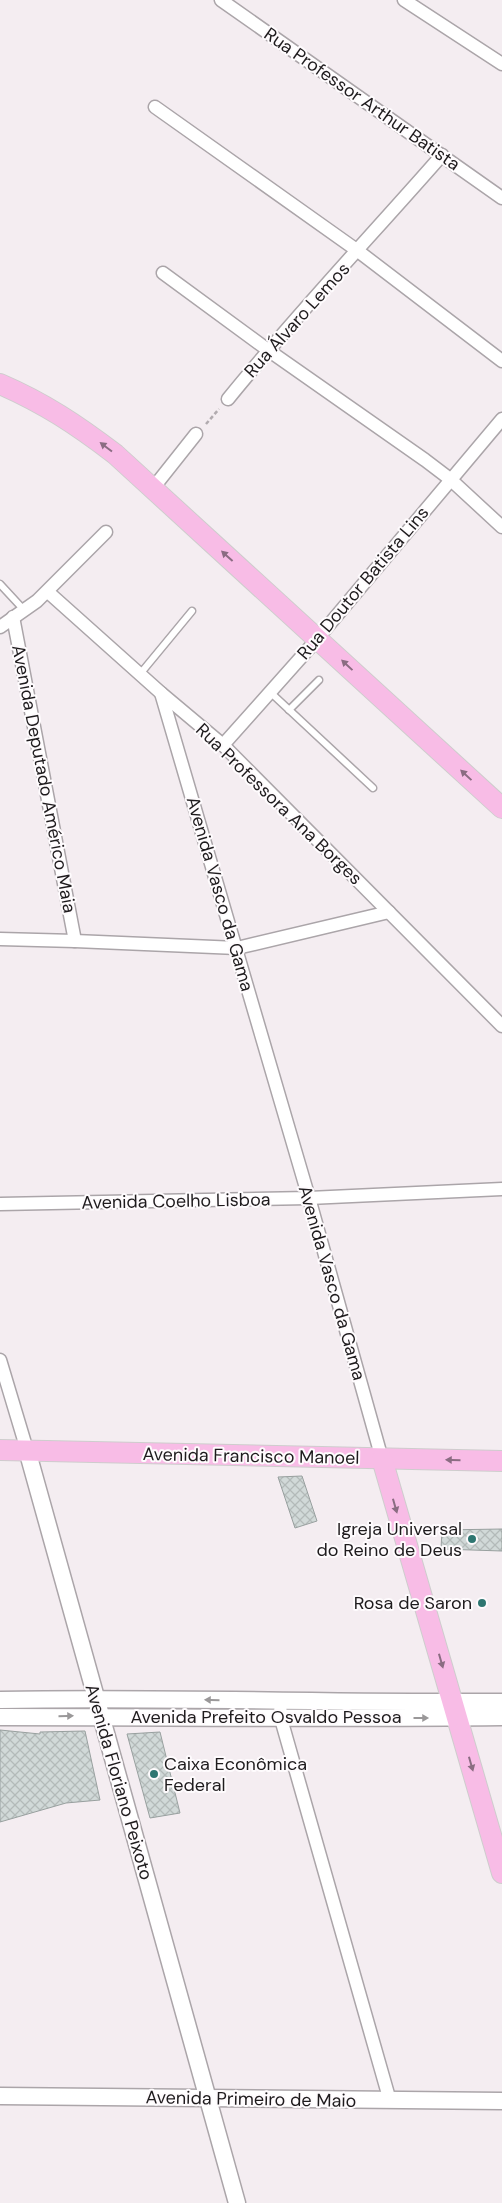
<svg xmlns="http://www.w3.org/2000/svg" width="502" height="2203" font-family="'DM Sans',sans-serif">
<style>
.building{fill:url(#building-cross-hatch);stroke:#98a09f}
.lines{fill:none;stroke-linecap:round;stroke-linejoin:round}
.service-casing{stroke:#aba5a9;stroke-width:9}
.minor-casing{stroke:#aba5a9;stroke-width:15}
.tertiary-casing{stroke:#aba5a9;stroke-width:19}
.primary-casing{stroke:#cecdcd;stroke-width:22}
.path{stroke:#b1abaf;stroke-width:2.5;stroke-dasharray:4 2.5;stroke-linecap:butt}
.service{stroke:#fff;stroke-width:6}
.minor{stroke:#fff;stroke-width:12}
.tertiary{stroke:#fff;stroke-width:16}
.primary{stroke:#f8bce6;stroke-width:20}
.oneway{fill:#8b6c82}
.oneway2{fill:#9a9899}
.poi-dot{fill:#2e7671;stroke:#fefbfd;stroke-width:2}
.labels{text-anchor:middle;stroke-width:4;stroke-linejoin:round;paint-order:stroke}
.street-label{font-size:18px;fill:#1e1b1d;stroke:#fefbfd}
.poi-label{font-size:18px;fill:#1e1b1d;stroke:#fefbfd;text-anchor:end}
</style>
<defs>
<pattern id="building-cross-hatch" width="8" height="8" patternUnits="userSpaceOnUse" patternTransform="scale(1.25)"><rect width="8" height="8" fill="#d1d9d8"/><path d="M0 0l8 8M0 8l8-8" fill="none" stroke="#b3bab9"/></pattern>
</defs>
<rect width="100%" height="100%" fill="#f4edf1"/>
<!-- building -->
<g class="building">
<polygon points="302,1476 317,1521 295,1528 278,1477"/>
<polygon points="502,1529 502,1551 441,1549 442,1530"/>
<polygon points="0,1730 40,1734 40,1732 85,1731 100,1800 66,1803 0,1822"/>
<polygon points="160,1732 180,1813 150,1818 127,1734"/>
</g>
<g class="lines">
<!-- service casing -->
<g class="service-casing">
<g id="service">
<polyline points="0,584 24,610"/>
<polyline points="140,674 192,611"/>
<polyline points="270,692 373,788"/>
<polyline points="289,710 319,680"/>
</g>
</g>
<!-- minor casing -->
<g class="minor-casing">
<g id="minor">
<polyline points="221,0 502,198"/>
<polyline points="404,0 502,64"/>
<polyline points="155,107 358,251 502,361"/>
<polyline points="163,273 268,350 425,460 450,479 502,527"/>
<path d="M228 399C296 315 371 236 442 155"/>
<polyline points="154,487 196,434"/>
<polyline points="48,592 161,693 223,745 502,1026"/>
<polyline points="13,617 75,941"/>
<polyline points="0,627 37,601 106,532"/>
<polyline points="161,693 309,1198 382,1459"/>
<polyline points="223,745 312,645 502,419"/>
<polyline points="0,939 75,941 237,948 389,912"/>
<polyline points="0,1204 309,1198 502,1189"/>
<polyline points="0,1360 27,1450"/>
<polyline points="280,1701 281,1719 390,2101"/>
</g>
</g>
<!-- tertiary casing -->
<g class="tertiary-casing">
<g id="tertiary">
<polyline points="27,1450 237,2203"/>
<path d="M0 1700C167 1697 335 1703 502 1702"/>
<path d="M0 1717C167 1717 335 1719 502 1717"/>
<polyline points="0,2096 502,2101"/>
</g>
</g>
<!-- primary casing -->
<g class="primary-casing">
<g id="primary">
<path d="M0 384C44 403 77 425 115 454L502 808"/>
<polyline points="0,1450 502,1461"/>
<polyline points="382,1459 502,1873"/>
</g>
</g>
<!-- path -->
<polyline class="path" points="206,424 219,409"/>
<!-- service -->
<use href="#service" class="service"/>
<!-- minor -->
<use href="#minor" class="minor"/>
<!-- tertiary -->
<use href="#tertiary" class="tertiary"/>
<!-- primary -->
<use href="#primary" class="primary"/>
</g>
<!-- one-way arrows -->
<defs><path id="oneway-solid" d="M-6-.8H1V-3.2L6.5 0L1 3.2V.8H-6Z" transform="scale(1.25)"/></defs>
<g class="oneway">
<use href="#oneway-solid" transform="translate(106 447) rotate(-143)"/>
<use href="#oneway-solid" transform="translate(227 556) rotate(-138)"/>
<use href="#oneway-solid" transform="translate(347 665) rotate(-137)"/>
<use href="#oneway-solid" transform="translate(466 775) rotate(-137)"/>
<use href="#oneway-solid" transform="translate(453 1460) rotate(-179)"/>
<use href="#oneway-solid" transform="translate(395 1506) rotate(74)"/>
<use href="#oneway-solid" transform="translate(441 1661) rotate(74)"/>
<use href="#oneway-solid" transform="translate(471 1764) rotate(74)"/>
</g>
<g class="oneway2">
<use href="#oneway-solid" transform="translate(212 1700) rotate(-179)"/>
<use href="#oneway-solid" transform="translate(66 1716) rotate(-1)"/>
<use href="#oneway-solid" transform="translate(421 1718)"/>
</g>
<!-- markers -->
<g class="poi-dot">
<circle cx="472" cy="1539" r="5"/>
<circle cx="482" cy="1603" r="5"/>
<circle cx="154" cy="1774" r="5"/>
</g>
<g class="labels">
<!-- street labels -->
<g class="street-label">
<text transform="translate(362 99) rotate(35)" y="6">Rua Professor Arthur Batista</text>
<text transform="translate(297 320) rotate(-48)" y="6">Rua Álvaro Lemos</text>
<text transform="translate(363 583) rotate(-50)" y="6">Rua Doutor Batista Lins</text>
<text transform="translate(44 779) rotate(79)" y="6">Avenida Deputado Américo Maia</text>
<text transform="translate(279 804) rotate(44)" y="6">Rua Professora Ana Borges</text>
<text transform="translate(220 894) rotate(74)" y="6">Avenida Vasco da Gama</text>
<text transform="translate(176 1201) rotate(-1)" y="6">Avenida Coelho Lisboa</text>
<text transform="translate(332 1283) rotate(74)" y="6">Avenida Vasco da Gama</text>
<text transform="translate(251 1456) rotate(1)" y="6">Avenida Francisco Manoel</text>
<text x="266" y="1723">Avenida Prefeito Osvaldo Pessoa</text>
<text transform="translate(119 1782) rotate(74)" y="6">Avenida Floriano Peixoto</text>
<text transform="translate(251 2099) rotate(1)" y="6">Avenida Primeiro de Maio</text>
</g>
<!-- poi labels -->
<g class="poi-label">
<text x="462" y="1535">Igreja Universal<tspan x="462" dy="21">do Reino de Deus</tspan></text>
<text x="472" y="1609">Rosa de Saron</text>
<text x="164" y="1770" text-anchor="start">Caixa Econômica<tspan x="164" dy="21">Federal</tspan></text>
</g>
</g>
</svg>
